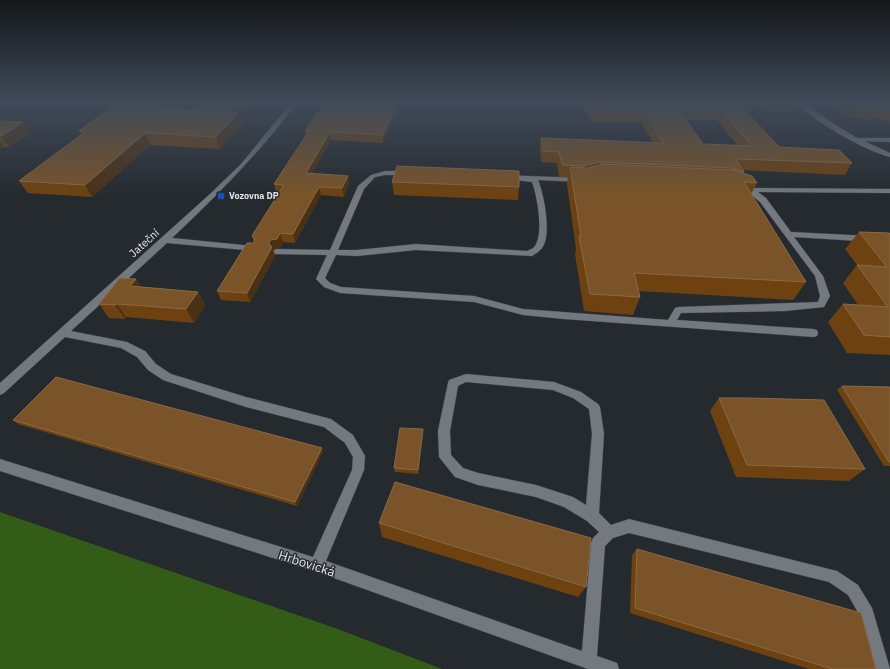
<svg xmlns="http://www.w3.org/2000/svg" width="890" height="669" font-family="'IBM Plex Sans',sans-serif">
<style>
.green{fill:#335c16}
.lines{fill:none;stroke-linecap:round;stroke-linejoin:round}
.minor-casing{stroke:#414549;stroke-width:1}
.minor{fill:#73797f;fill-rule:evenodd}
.wall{fill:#6e4210;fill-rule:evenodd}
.shaded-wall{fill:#4b3113}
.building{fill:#7a5428;stroke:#8a6a46;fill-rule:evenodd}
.transit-dot{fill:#1a4fb4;stroke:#252a2f;stroke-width:1.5}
.labels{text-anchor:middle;stroke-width:3;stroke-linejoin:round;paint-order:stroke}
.far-poi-label{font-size:9px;font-weight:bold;fill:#e2e5e9;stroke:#252a2f;text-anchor:start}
.street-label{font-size:11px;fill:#e2e5e9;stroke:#252a2f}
.near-street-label{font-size:13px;fill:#e2e5e9;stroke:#252a2f}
</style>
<rect width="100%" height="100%" fill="#252a2f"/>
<!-- green -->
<polygon class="green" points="0,512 335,628 442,669 0,669"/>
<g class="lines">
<!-- minor casing -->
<g class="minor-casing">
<g id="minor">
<path d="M291 103H297C259 153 217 196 172 238L253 246 256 247 257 249 256 251 167 243 71 331 127 342 145 351 156 364 171 374 246 397 331 419 353 435 365 456 364 470 326 561 582 651 591 543 593 538 599 532 587 521 564 507 536 497 478 485 455 477 439 457 438 431 448 383 449 380 466 374 554 382 581 392 598 404 600 407 604 434 599 513 611 525 629 519 837 571 858 585 872 608 890 669H875L860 616 848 595 829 582 629 533 613 538 605 546 597 656 617 663 619 669H588L317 572 0 471V459L313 557 352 470 353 457 345 443 324 427 246 407 163 380 148 370 137 357 121 348 65 337 4 393 0 395V383L210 194 241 164ZM466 382 553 390 573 398 589 409 592 434 586 505 573 497 536 485 478 473 463 468 451 455 450 431 458 386Z"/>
<path d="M797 103H804L834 124 857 138H890V142L864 141 890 153V157C864 150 816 123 797 103Z"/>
<path d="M385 171H407L411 173 407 175H385L375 177 364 189 338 250H357L416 244 527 251C529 250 534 248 535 246 544 233 537 195 532 182L505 179H502V175L581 178 585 180 581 182 538 180C544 194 552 235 542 248 540 251 535 254 532 256L416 250 357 256 336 255 325 278 330 283 341 287 474 296 523 309 668 320 675 308 678 307 818 302 820 296 815 276 760 202 748 192 737 189V185L751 188 890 189V193L758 192 766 198 791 232 890 237V243L794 237 823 276 830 296 824 307 785 311 681 313 677 320 813 329 817 330 818 333 817 336 813 337 564 319 523 315 474 302 340 293 324 287 316 279 327 255 274 254 273 252 274 250 277 249 330 250 358 186 371 175Z"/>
</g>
</g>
<!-- minor -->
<use href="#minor" class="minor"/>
</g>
<!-- wall -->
<g class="wall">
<polygon points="201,103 249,103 240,113 243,124 220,149 150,145 92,197 28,193 19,181 81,135 79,131 168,107 167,108 194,110"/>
<polygon points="326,103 401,103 383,143 331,140 312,173 348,176 349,184 344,197 321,195 295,243 283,242 280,248 273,249 275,256 250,302 221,300 217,291 254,243 252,236 279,193 276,193 274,184 306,136 305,131 320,113"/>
<path d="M567 103H623L625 106 628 103H801L797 111H769L763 105H739L779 147 852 163 845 175 743 170 744 172 743 173 757 183 751 194 806 282 793 300 639 291 640 297 633 315 584 311 575 254 576 249 567 184 568 177H559L557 163 541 162 540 149 541 138 653 143 641 122H590L582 104H567ZM686 120H717L738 146 703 144Z"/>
<polygon points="828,103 890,103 890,122 873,118 871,121 843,115"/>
<polygon points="0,121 23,122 30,133 9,147 4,147 0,149"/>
<polygon points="392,182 519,187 518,200 394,195"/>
<polygon points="859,232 890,235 890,355 847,353 828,322 843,304 858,305 843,283 857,265 845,249"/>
<polygon points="136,279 141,287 198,292 205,305 194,323 126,317 125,319 109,318 99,304"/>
<polygon points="842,386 890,387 890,466 884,466 837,390"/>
<polygon points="719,398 865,469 849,481 736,477 710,411"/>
<polygon points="13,420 323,452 297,506 18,424"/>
<polygon points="423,434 418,474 395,472 394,468"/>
<polygon points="379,523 586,587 578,597 382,537"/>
<polygon points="637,549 876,669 809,669 630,613 632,555"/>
</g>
<!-- shaded-wall -->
<g class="shaded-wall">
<polygon points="154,103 167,103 168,107 155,119 150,107"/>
<polygon points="235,103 249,103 240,113 243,124 220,149 216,137 228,112"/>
<polygon points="397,103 401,103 383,143 383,135"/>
<polygon points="23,122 30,133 9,147 1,136"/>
<polygon points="330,132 331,140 308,182 306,173"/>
<polygon points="145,133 150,145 92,197 85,185"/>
<polygon points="0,141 4,147 0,149"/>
<polygon points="600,162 597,174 583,177 585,166"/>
<polygon points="348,176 349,184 344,197 342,188"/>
<polygon points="319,187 321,195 295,243 293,234"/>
<polygon points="280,233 283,242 280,248 273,249 275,256 250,302 247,293 270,240"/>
<polygon points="136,279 144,293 130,286"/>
<polygon points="198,292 205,305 194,323 186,309"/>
<polygon points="117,304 126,317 125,319 115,305"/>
<polygon points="423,429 423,434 418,474 418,470"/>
<polygon points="322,448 323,452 297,506 295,502"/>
</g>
<!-- building -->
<g class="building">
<polygon points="117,103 155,103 150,107 194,110 201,103 235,103 228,112 239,112 216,137 145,133 85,185 19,181 85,132 79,131"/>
<polygon points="326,103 397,103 383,135 330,132 306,173 348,176 342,188 319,187 293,234 280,233 277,239 270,240 269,244 272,247 247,293 217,291 247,243 254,243 255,239 252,236 255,231 284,185 274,184 309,131 305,131 317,113 320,113"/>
<path d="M588 103H623L625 106 628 103H738L779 147 839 150 852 163 736 159 744 172 731 168 600 162 585 166 562 165 559 152 543 151 541 138 663 143 645 111H592ZM678 109 721 110 752 146 703 144Z"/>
<polygon points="850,103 890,103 890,108 879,106 878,109"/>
<polygon points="0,121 23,122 1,136 0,136"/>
<polygon points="602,164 734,170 752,176 757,183 744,182 806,282 634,273 640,297 590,294 579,236 581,236 570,167 587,168"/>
<polygon points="397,166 519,171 519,187 392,182"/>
<polygon points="859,232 889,233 890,235 890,337 864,335 843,304 888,307 857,265 887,267"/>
<polygon points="120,278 136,279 130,286 198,292 186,309 117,304 115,305 99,304"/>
<polygon points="56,377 322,448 295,502 13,420"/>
<polygon points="842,386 890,387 890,462 889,462"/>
<polygon points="719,398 748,398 824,400 865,469 747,465"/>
<polygon points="400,428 423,429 418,470 394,468"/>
<polygon points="395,482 591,538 586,587 379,523"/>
<polygon points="637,549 861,613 876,669 832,669 635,608"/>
</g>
<!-- sky -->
<linearGradient id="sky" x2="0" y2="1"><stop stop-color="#14171a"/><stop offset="0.52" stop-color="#404a58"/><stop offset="1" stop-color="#404a58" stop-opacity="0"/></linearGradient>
<rect width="890" height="197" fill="url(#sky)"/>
<!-- markers -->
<rect class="transit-dot" x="217" y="192" width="8" height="8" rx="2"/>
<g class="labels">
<!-- far-poi labels -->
<g class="far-poi-label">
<text x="229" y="199">Vozovna DP</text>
</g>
<!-- street labels -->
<g class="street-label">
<text transform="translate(144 243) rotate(-42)" y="4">Jateční</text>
</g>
<!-- near-street labels -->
<g class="near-street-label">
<text transform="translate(307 563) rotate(18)" y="5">Hrbovická</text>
</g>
</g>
</svg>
